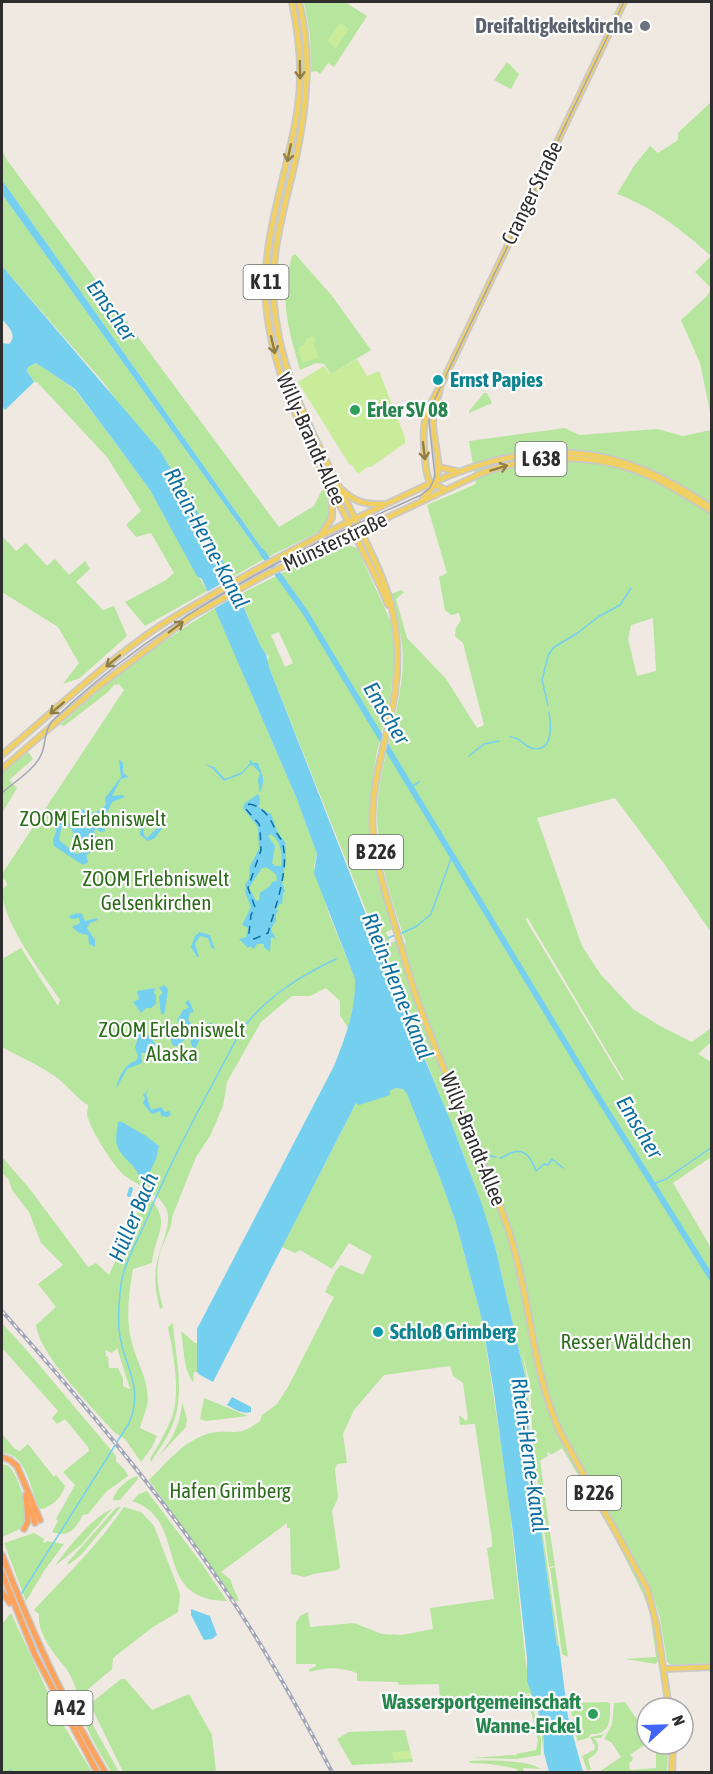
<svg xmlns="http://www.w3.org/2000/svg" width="713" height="1774" font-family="'Asap Condensed',sans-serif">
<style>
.green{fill:#b6e59e;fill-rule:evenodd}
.pitch{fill:#c9ec9a}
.water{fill:#75cfef;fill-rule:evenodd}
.pier{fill:#efe9e1}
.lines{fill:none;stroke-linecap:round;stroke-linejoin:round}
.stream{stroke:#75cfef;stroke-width:1.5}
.canal{stroke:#75cfef;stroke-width:4}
.river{stroke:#75cfef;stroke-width:6}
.ferry{stroke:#0e6fa2;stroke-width:1.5;stroke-dasharray:8 6;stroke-linecap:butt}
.major-casing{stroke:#c9c9c9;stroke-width:8}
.highway-casing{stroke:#c9c9c9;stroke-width:8}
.major{stroke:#f1d063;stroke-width:4.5}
.highway{stroke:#fea25c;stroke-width:5}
.tram{stroke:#a3a6b8;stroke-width:1.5}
.rail-casing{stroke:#a3a6b8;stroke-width:4}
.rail{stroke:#fff;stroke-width:1.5;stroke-dasharray:4.5;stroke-linecap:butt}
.oneway{stroke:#907f48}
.worship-dot{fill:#6b7280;stroke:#fff;stroke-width:2}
.culture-dot{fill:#0f9aa8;stroke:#fff;stroke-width:2}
.leisure-dot{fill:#2e9e5b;stroke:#fff;stroke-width:2}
.labels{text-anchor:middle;stroke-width:4.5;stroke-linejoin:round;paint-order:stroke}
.shield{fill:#fff;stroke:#6d6d6d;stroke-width:1.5}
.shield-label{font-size:20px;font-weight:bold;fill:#2e2e2e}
.worship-label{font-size:21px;font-weight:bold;fill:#5b616d;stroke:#fff;text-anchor:end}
.street-label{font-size:21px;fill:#2e2e2e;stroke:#fff}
.culture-label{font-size:21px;font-weight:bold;fill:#0d838f;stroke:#fff;text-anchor:start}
.leisure-label{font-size:21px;font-weight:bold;fill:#27864d;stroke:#fff;text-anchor:start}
.park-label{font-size:21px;fill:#2d6d1b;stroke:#fff}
.water-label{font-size:22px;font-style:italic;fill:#0e6fa2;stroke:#fff}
</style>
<rect width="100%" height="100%" fill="#efe9e1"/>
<!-- green -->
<g class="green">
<polygon points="304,2 345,2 367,16 334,67 328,63 320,74 316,71 311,72 310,36"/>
<polygon points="507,62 519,74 511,89 494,80"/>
<path d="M711 102 712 288H711L695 272 711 256C683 231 653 207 617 194L634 166 650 146 658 153 678 140V133Z"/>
<polygon points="2,150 7,160 279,527 314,506 322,490 328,489 331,512 323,530 268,557 2,180"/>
<polygon points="2,194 264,559 231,578 206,526 104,383 2,266"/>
<path d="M295 254 332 296 371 350 331 374 324 364 316 363 300 370C288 327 279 301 292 256Z"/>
<polygon points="711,289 711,288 711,417 700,363 681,320 707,296"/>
<polygon points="37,363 75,390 111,437 150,490 207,591 145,626 125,602 166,580 174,573 151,533 136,537 126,525 141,511 107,457 37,382 34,382 27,371 28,367"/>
<polygon points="484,393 487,393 492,403 469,413 469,411"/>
<path d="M565 428 579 435 657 429 683 436 711 430V939L710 931 665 865 615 798 537 818 582 946 601 975 633 1009 660 1026 692 1042 711 1028V1042L698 1054 711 1062V1157L673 1183 711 1248V1663L671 1665 667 1662 660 1618 649 1584 570 1444 566 1446 646 1592 653 1618 659 1659 656 1664 625 1659 656 1657 650 1613 644 1596 613 1534 562 1448 551 1455 549 1452 547 1453 548 1456 540 1461 549 1525 544 1527 533 1449 530 1383 522 1351 528 1383 530 1445 559 1646H557L529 1445 527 1385 495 1246 464 1156 269 667 267 662 269 657 260 646 239 595 294 567 348 545 357 548 391 622 395 659 390 699 377 751 372 783 371 837 393 929 386 932 390 943 396 941 399 947 406 943C392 903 377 857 377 814 378 761 403 710 403 657 402 636 396 614 391 594L401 590 404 592 396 599 407 638 446 679 477 728 484 725 463 643 455 636 456 628 461 620 459 613 451 615 445 610 439 577 447 573 427 505 476 484 469 441ZM653 618 656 671 637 676 628 639 631 625ZM279 632 293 663 285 667 271 635ZM527 917 624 1080H622L526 920Z"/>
<polygon points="2,536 16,551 26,543 47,566 55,559 69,575 85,561 90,569 76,582 103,610 114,606 127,636 80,678 63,684 79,663 58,627 2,592"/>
<path d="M215 608 296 797 317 854 314 867 329 914 355 979 356 995 348 1028 340 1015V1001L326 988 310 996H292L261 1022 227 1082 223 1106 210 1136 196 1157 172 1217C172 1229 165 1238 161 1250 155 1268 157 1289 163 1307L160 1309C156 1294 154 1282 156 1268 158 1249 175 1223 165 1206 155 1191 139 1186 125 1176 114 1167 92 1132 88 1118 86 1114 88 1109 88 1105 76 1098 68 1086 56 1077 39 1065 20 1057 2 1047V959L21 948 58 1006 60 1000C42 973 2 922 2 890L7 885 6 881 2 878V874L124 690 119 684 114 685 108 692 64 726 60 725C107 681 160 642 215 608Z"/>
<polygon points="28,752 33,759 9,780 17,788 2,813 2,773"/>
<path d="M395 1088 403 1089 407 1094 440 1178 456 1223 482 1320 508 1491 526 1665 544 1741V1753C541 1732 539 1712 530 1693L514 1697V1700L440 1702 439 1684 399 1685 397 1682 357 1681V1673C339 1667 328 1667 310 1672L309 1669 316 1666V1664H296V1623L300 1616 308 1612 310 1627 354 1623 382 1634 402 1635 433 1629 430 1608 494 1599 487 1548 492 1547V1540L475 1424 460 1425 459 1415 466 1421 468 1419 463 1383 453 1376 450 1366 384 1375 354 1410 343 1434 347 1463 337 1464 335 1469 338 1498 332 1511 340 1567 338 1570 314 1574 304 1577 291 1574 290 1528H287V1523L221 1572 231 1580C233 1591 237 1593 239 1601H234L149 1480C166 1463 183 1442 207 1434 217 1431 224 1432 234 1432 243 1433 253 1426 260 1421L262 1415 277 1404 288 1387 334 1297 325 1292 336 1270 341 1265 363 1275 372 1256 349 1243 332 1269 300 1250 295 1253 282 1247 356 1103Z"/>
<path d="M2 1157 29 1188 88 1267 96 1263 109 1275 145 1197 147 1198 148 1195C173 1224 155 1232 152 1263L133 1269C129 1293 125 1319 132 1343 137 1364 151 1383 147 1406 145 1413 142 1420 140 1428L157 1436 152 1447 141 1462 125 1439 114 1432C92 1407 40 1356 36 1325L56 1307 38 1284 63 1265 41 1243 29 1212 12 1190 9 1180 2 1173ZM117 1348 130 1389H129L123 1386V1378L118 1368H109L108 1357 106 1356 105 1350 112 1353Z"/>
<path d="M2 1323 29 1353 116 1456V1461L125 1470 128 1476 107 1491 88 1514 83 1515C75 1529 69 1538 52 1532L58 1521 56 1519 75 1485 63 1472 89 1451 88 1447 65 1419 57 1424 52 1418 58 1411 3 1349 2 1350Z"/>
<path d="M173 1323C175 1355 185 1390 174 1421 169 1436 159 1449 151 1462L150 1459C158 1446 166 1432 172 1417 181 1393 173 1351 168 1327Z"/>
<path d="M181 1331 195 1343H198L197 1372H194L193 1382C183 1369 184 1347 181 1331Z"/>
<polygon points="204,1398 248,1416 206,1421 200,1419"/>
<path d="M182 1402 187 1419 186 1427 157 1458C171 1441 181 1425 182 1402Z"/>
<path d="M2 1434 15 1449 20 1451 28 1444 54 1477 56 1475 65 1486C62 1497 51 1508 40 1509 29 1491 29 1454 2 1453Z"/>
<path d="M2 1464 9 1466C21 1481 24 1500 27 1519L20 1529 2 1537Z"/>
<path d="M137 1476 138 1479 120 1500H113C115 1490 127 1479 137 1476Z"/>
<path d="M147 1491 202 1564 227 1601C149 1600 191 1520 132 1501L139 1494Z"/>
<polygon points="121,1507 81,1555 68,1565 68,1562 116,1508"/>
<path d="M124 1507 141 1512 154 1526 178 1588 180 1595 178 1612 153 1627 113 1658 112 1669 86 1691 85 1711 119 1772H111C104 1759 95 1746 89 1732 80 1712 79 1685 65 1667 54 1654 37 1633 39 1614L34 1610C65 1577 98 1545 124 1507Z"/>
<path d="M112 1509 81 1545 55 1566C65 1550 95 1515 112 1509Z"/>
<polygon points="549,1526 555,1566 549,1567 544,1529"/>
<polygon points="34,1533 44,1539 43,1542 45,1543 47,1541 64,1544 44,1571 26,1601 4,1543"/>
<polygon points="555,1567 568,1657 562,1654 550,1568"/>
<polygon points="11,1613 61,1721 92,1772 2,1772 2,1624"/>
<polygon points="121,1679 125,1679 152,1710 189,1694 212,1735 216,1772 123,1772 90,1704"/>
<polygon points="529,1694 541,1739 541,1755 516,1759 470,1758 515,1755 516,1757 516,1754 536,1750 538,1741 530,1706 527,1705 525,1696"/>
<path d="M608 1702 610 1704C610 1719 611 1735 591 1734L588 1738 577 1741 576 1734 577 1732 575 1731 573 1719 577 1717 572 1716 571 1703Z"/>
<polygon points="625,1702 643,1728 647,1736 647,1743 630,1755 633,1758 632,1761 629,1763 630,1770 656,1768 656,1753 664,1753 665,1755 668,1755 667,1772 599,1772 621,1757 611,1742 604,1739 612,1725 614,1703"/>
<polygon points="405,1730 413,1762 352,1765 337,1739 349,1732"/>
<path d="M604 1734 601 1738H594C602 1747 598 1754 588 1759L591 1770H587L582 1756 594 1750 595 1746 590 1737Z"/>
<path d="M470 1761C487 1760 528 1760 541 1769L523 1768 524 1772H518L517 1769C501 1765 486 1763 469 1763Z"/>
</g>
<!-- pitch -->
<g class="pitch">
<polygon points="340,23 349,29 336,48 327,41"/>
<polygon points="314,336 316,341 313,342 319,357 303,363 298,349 304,344 307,338"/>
<polygon points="357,359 367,376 379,371 405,438 405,443 371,467 367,467 358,474 352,465 349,464 298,382 324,366 330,374"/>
<polygon points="410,1751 412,1759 393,1760 392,1752"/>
</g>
<!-- water -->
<g class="water">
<polygon points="2,180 268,557 264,559 2,194"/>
<path d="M2 266 160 451 206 526 231 578 260 645 266 654 269 667 388 971 451 1122 481 1202 495 1246 527 1385 529 1445 557 1646H559L568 1717 583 1772H549L544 1753V1741L538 1711 527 1681V1658L513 1533 494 1393 482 1320 456 1223 440 1178 407 1094 403 1089 395 1088 390 1091V1095L359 1105 356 1103 213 1382 200 1375 197 1372V1329L334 1066C345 1038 356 1010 355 979L314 873 317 854 296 797 202 579 197 576 150 490 111 437 75 389 36 363 28 367 27 371 34 382 5 410 2 406V343L9 344C18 335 8 326 2 319Z"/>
<polygon points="119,759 123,763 123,773 129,777 121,779 112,796 122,795 125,797 112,802 104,819 105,831 101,832 96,829 94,831 99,847 86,855 88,862 83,865 54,846 53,840 56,832 55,824 59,818 63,819 59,840 76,854 81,853 84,844 72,837 74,833 68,825 71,818 77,817 76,824 81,825 87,829 90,827 90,819 80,812 79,809 95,813 106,805 105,798 121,777"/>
<path d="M249 759 253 763H258C262 777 266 776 260 793L258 780 260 773 253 765 249 766 242 774 224 781 213 769 205 764 214 767 225 779 242 772 250 763Z"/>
<path d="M258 794 260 799 259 806 255 805 271 814 278 833 285 842 286 860 282 882 285 891 283 893 282 905 280 903 276 910H279L276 914V921C268 932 272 929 276 939L271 937 270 952 264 947V944H257L254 949 250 946 248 948 239 939 246 937 248 928 242 925 251 907 246 895 245 885 249 879 250 866 259 849 258 827 243 808 245 803ZM271 834C281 842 283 854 281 866H275L272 863 275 846 268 836ZM266 867 276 874 277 881 272 882 270 886 260 893 259 900 256 901 249 888 261 869Z"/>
<path d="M148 820C145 827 140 832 147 838L160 825 163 827 155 838 148 841 140 835 141 825Z"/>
<polygon points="76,913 82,914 85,921 97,918 98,920 90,923 87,928 95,940 95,947 89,944 88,935 79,933 72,927 80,923 79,918 72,919 69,917 71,914 73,915"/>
<polygon points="200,932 210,935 215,950 211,947 208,938 200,936 195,944 199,957 197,957 191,947 195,936"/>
<path d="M164 985 168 989C167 995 166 1008 164 1014H161L159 996 163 993 159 988Z"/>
<polygon points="155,988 154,993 156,995 156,1004 151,1008 146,1008 141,1013 133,1002 139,999 137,991"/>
<polygon points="189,1000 194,1012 190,1013 188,1020 193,1026 192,1036 189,1034 189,1028 186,1027 183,1028 177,1021 183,1010 189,1008 185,1003"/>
<path d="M211 1022 214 1027 201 1036C197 1045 193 1053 191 1064L184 1063 189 1048 191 1049 193 1048 190 1041 195 1038V1033Z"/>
<path d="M136 1023C143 1030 152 1037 157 1047L151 1048 147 1053H141L142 1063 127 1069 116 1089C118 1079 125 1063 136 1061L138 1057 135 1047 138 1038 134 1030Z"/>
<polygon points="177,1028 180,1039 187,1037 178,1046 173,1046 168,1032"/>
<polygon points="149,1089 146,1094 151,1110 161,1107 165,1112 169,1111 171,1114 168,1117 161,1116 160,1111 153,1114 149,1111 143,1103 145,1098 143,1095"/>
<path d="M118 1122H122L146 1136 159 1146 156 1159 146 1180C138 1177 138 1172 133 1166 116 1149 114 1147 118 1122Z"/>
<path d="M232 1397 251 1407V1412C243 1415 234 1409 227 1405Z"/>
<polygon points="191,1609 210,1616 217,1635 212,1639 204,1640 191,1615"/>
</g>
<!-- pier -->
<polygon class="pier" points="234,576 241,593 212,610 205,593"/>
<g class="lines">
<!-- stream -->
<g class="stream">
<polyline points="548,705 542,680 548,656 553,648 579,632 598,617 620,605 631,588"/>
<path d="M510 737C520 737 523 745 531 748 554 754 551 724 549 712"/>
<polyline points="469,756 484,744 499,741"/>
<polyline points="411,787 419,782"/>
<polyline points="400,934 417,926 431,914 452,856"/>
<polyline points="388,938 395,935"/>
<polyline points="485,1155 496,1157"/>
<path d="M500 1158C506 1157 508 1153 514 1152 528 1149 533 1163 536 1171L544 1164 548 1165 552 1159 563 1168"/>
<polyline points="653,1184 666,1179 712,1147"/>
<path d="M20 1596 129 1423C145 1386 123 1366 119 1330 118 1315 119 1299 121 1284 125 1261 137 1242 146 1221 172 1156 208 1094 240 1032 265 998 298 977 336 959"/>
<polyline points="10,1770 12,1772"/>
</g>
<!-- canal -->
<polyline class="canal" points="129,1195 131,1189"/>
<!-- river -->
<polyline class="river" points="262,552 305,612 590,1084 712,1279"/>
<!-- ferry -->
<path class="ferry" d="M249 804C262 806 270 817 275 829 277 835 282 839 283 845 289 872 275 907 268 933L254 939 249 933 251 915 255 907 248 888 261 850 260 828 259 824 245 808Z"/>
<!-- major casing -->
<g class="major-casing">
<g id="major">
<path d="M292 2C299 35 303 71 298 106 289 171 261 236 266 303 273 388 320 464 357 539 367 561 380 582 388 605"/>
<path d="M299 2C312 53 307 106 296 158 285 206 269 255 274 305 282 386 322 450 356 521 369 548 383 575 391 604 398 633 399 664 395 693 387 741 369 785 373 834 376 866 387 898 396 929 402 950 408 972 415 993 433 1045 455 1096 476 1147 488 1177 502 1207 511 1238 531 1302 532 1372 561 1434L647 1588 657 1627 669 1708"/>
<polyline points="438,467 456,471"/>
<path d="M444 489 430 482C426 475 426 467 425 459 421 421 425 412 443 381L624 2"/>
<path d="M342 490C355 502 366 505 383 504"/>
<path d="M423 498C452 474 431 448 433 417 434 405 439 396 441 384"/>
<polyline points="322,533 332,518 332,494"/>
<path d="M2 755C49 715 95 672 145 636 168 619 193 606 219 591 270 561 322 534 376 509 442 478 494 450 570 453 623 455 668 478 712 508"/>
<path d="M2 769 96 688 190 617 263 576 482 473C531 456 585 452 635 470 662 480 687 496 712 511"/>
<polyline points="664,1669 712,1667"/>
<polyline points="672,1772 673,1744"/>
</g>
</g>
<!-- highway casing -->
<g class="highway-casing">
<g id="highway">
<polyline points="2,1457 10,1460 17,1466 40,1520"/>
<polyline points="30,1507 35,1523"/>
<polyline points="24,1529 28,1521 26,1495"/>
<path d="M2 1555C31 1630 64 1703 105 1772"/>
<polyline points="2,1573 35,1655 97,1772"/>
<polyline points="2,1592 10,1603"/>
</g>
</g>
<!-- major -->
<use href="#major" class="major"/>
<!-- highway -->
<use href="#highway" class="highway"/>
<!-- tram -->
<path class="tram" d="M2 793C14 782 36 769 42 753 46 742 44 731 52 721 127 649 216 593 309 547 346 528 384 512 421 495L430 488 435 477 429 422 432 405 624 2"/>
<!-- rail casing -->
<g class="rail-casing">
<path id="rail" d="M2 1311C80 1399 158 1490 224 1588 264 1647 299 1709 332 1772"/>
</g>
<!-- rail -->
<use href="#rail" class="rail"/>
</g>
<!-- one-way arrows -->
<defs><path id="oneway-shaft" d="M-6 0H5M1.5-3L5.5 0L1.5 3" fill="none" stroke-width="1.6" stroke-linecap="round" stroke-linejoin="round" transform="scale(1.5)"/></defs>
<g class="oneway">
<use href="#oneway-shaft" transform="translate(300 70) rotate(89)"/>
<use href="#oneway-shaft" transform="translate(289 153) rotate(102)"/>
<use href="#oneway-shaft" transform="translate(273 345) rotate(77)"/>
<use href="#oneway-shaft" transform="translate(424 451) rotate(83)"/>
<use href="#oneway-shaft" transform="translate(499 468) rotate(-17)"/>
<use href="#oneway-shaft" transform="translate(176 627) rotate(-37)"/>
<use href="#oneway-shaft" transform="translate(113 661) rotate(141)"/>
<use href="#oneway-shaft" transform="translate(57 708) rotate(140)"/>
</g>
<!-- markers -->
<circle class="worship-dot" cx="645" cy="26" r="6"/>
<g class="culture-dot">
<circle cx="438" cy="380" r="6"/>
<circle cx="378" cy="1332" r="6"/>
</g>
<g class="leisure-dot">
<circle cx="355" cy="410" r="6"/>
<circle cx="593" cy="1714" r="6"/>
</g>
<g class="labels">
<!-- shield labels -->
<g class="shield">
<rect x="243.5" y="265" width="45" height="34" rx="4.5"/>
<rect x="515.5" y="442" width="51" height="34" rx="4.5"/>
<rect x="349" y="835" width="54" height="34" rx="4.5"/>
<rect x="567" y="1476" width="54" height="34" rx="4.5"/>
<rect x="47.5" y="1691" width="45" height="34" rx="4.5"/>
</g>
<g class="shield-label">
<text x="266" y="289">K 11</text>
<text x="541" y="466">L 638</text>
<text x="376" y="859">B 226</text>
<text x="594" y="1500">B 226</text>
<text x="70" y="1715">A 42</text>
</g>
<!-- worship labels -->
<g class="worship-label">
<text x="633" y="33">Dreifaltigkeitskirche</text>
</g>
<!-- street labels -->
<g class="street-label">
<text transform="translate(532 193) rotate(-64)" y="7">Cranger Straße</text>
<text transform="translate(311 439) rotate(66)" y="7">Willy-Brandt-Allee</text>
<text transform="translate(335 542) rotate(-25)" y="7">Münsterstraße</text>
<text transform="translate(473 1139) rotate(68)" y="7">Willy-Brandt-Allee</text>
</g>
<!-- culture labels -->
<g class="culture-label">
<text x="450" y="387">Ernst Papies</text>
<text x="390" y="1339">Schloß Grimberg</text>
</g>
<!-- leisure labels -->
<g class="leisure-label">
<text x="367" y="417">Erler SV 08</text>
<text x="581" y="1709" text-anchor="end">Wassersportgemeinschaft<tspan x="581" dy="24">Wanne-Eickel</tspan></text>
</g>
<!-- park labels -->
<g class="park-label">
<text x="93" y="826">ZOOM Erlebniswelt<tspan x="93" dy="24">Asien</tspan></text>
<text x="156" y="886">ZOOM Erlebniswelt<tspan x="156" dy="24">Gelsenkirchen</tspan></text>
<text x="172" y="1037">ZOOM Erlebniswelt<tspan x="172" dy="24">Alaska</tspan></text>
<text x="626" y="1349">Resser Wäldchen</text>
<text x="230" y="1498">Hafen Grimberg</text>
</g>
<!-- water labels -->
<g class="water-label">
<text transform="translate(112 310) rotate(55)" y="8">Emscher</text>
<text transform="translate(207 538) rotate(62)" y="8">Rhein-Herne-Kanal</text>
<text transform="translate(387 713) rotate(59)" y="8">Emscher</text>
<text transform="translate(398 986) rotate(68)" y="8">Rhein-Herne-Kanal</text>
<text transform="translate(640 1127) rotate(59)" y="8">Emscher</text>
<text transform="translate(133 1217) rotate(-67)" y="8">Hüller Bach</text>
<text transform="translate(530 1455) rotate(82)" y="8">Rhein-Herne-Kanal</text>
</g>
</g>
<!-- border -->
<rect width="713" height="1774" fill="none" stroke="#2e2e2e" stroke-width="6"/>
<!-- north arrow -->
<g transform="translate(665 1726) rotate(68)"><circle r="28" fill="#ffffff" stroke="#ababab" stroke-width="1.5"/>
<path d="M0-4.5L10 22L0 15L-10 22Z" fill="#4265fa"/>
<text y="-9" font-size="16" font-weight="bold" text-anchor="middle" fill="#2e2e2e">N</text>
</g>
</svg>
